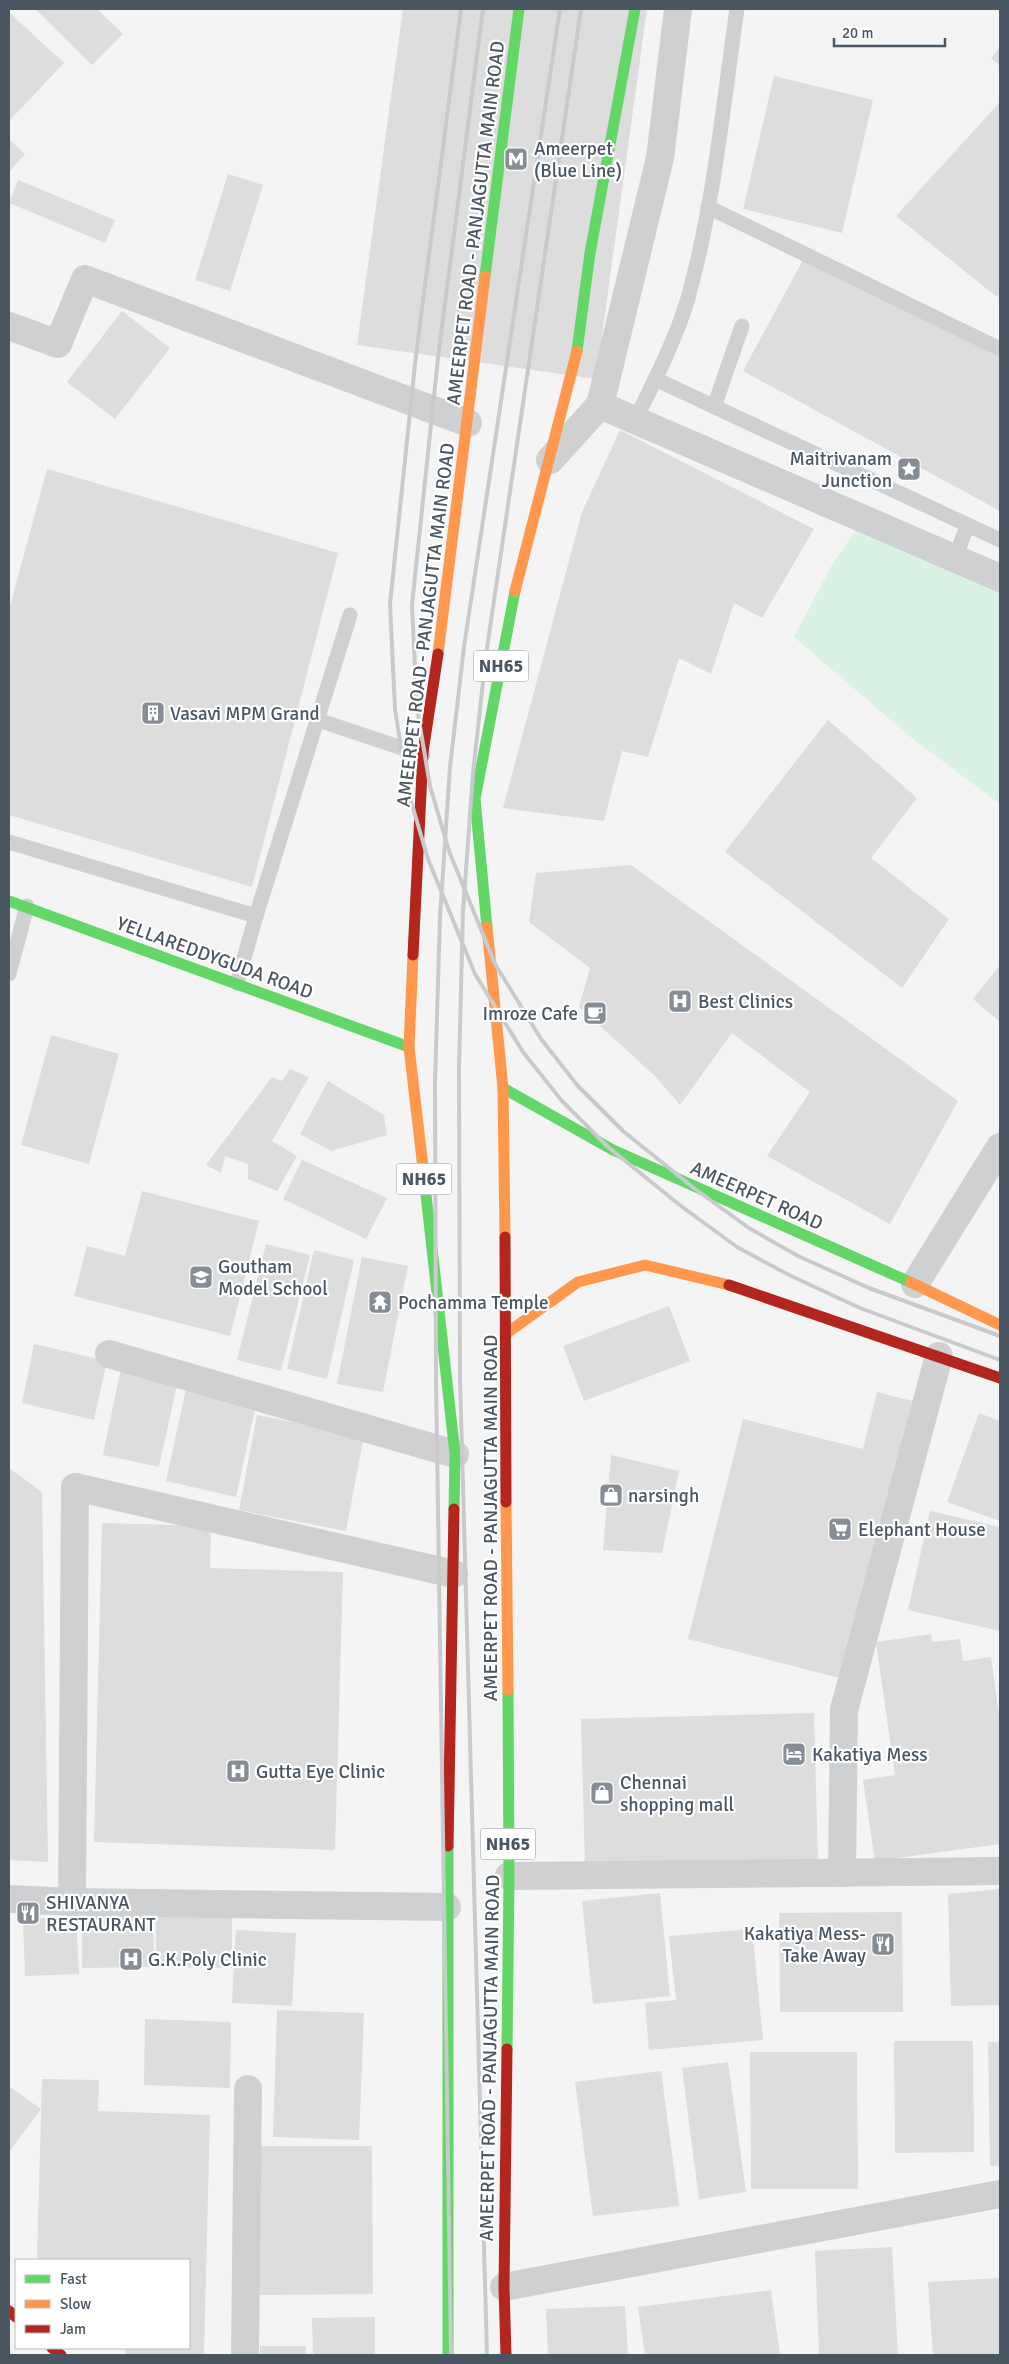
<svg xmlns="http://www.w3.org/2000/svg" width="1009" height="2364" font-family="Signika,sans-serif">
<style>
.green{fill:#d9f2e3}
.building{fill:#ddddde}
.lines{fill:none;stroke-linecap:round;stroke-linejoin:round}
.lane{stroke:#ced0d2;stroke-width:15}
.street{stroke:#ced0d2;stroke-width:28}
.fast{stroke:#63d668;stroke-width:11}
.slow{stroke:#ff974d;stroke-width:11}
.jam{stroke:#b3261e;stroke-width:11}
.rail{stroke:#c9cacc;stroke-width:4}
.labels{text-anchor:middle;stroke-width:4.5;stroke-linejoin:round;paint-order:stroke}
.shield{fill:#fff;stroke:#808990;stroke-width:1}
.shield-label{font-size:18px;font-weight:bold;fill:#4a5661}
.poi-label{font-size:19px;fill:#4a5661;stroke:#fff;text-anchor:start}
.street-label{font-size:19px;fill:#4a5661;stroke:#fff}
</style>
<rect width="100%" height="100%" fill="#f4f4f4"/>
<!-- green -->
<polygon class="green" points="862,522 1000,590 1000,804 913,739 794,637 834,561"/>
<!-- building -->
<g class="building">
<polygon points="35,9 97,9 123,34 92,65"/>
<polygon points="403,9 647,9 596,379 357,345"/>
<polygon points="9,12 64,63 9,121"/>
<polygon points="1000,47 1000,66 991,58"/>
<polygon points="774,76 873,100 842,233 743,209"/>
<polygon points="1000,102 1000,293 997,297 896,216"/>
<polygon points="9,139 25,154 9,172"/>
<polygon points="228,174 263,185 230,291 195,280"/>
<polygon points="18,180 115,220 105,243 9,203"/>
<polygon points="804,258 1000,354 1000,511 743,371"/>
<polygon points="122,311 170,348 115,419 67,382"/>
<polygon points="620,430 814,529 762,618 734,603 711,674 679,658 648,757 622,751 604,821 503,808 582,512"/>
<polygon points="47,469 338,553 252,887 9,815 9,610"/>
<polygon points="828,720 917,798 871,858 949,919 902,988 725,852"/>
<polygon points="631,865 958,1101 890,1224 767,1156 810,1092 732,1033 680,1105 655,1076 579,1007 590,968 529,922 536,873"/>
<polygon points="1000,965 1000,1022 973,999"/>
<polygon points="51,1035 119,1054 89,1164 21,1145"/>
<polygon points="290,1069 309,1077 272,1141 297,1156 277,1191 248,1179 248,1164 225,1156 221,1173 206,1165 272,1077 282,1081"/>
<polygon points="328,1081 384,1115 387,1135 331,1151 300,1134"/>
<polygon points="302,1160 387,1198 366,1239 283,1199"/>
<polygon points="142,1191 259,1221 230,1336 74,1296 87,1246 125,1256"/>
<polygon points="266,1244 310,1255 281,1371 237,1360"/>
<polygon points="314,1250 354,1260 327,1379 287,1369"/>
<polygon points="362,1257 408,1266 383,1392 337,1384"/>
<polygon points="669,1306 690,1361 584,1401 563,1346"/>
<polygon points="34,1344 107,1361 94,1420 22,1403"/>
<polygon points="121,1368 178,1380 159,1467 103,1455"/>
<polygon points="186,1389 256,1404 236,1497 166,1481"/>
<polygon points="877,1392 916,1402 847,1680 688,1639 743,1419 863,1449"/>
<polygon points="979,1413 1000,1421 1000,1521 947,1502"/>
<polygon points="257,1415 364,1436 346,1531 239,1510"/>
<polygon points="611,1455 679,1471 662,1553 603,1550"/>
<polygon points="9,1468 42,1492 48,1862 9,1860"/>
<polygon points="930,1511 1000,1527 1000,1631 908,1610"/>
<polygon points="102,1523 211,1526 210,1568 343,1572 335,1850 94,1842"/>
<polygon points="931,1634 932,1642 960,1639 963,1661 991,1657 1000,1721 1000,1844 875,1861 863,1780 895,1775 876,1642"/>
<polygon points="814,1713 818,1861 585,1868 581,1719"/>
<polygon points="1000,1889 1000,2005 951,2006 948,1894"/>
<polygon points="660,1893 670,1996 593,2004 582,1901"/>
<polygon points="153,1912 154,1967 82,1968 82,1913"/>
<polygon points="902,1912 903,2012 780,2012 779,1913"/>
<polygon points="156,1916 232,1917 232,1968 156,1967"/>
<polygon points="76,1917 79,1974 25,1976 23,1919"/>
<polygon points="752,1929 763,2040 649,2050 645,2003 676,2000 669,1936"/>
<polygon points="236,1930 296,1933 292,2006 232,2003"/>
<polygon points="277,2010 364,2013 359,2140 273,2137"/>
<polygon points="145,2019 231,2022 230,2088 144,2085"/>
<polygon points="894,2041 973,2041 974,2152 895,2153"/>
<polygon points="988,2042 1000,2042 1000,2166 990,2166"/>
<polygon points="750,2052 857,2052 858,2189 751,2189"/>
<polygon points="728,2062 746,2192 699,2199 682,2068"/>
<polygon points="661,2071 679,2206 593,2216 575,2082"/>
<polygon points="42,2079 99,2080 98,2111 210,2115 204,2355 125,2355 125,2348 189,2348 189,2260 37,2260"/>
<polygon points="9,2086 41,2109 9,2152"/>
<polygon points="257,2146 372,2146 373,2294 258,2295"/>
<polygon points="892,2247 898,2355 819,2355 815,2251"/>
<polygon points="1000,2278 1000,2355 933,2355 928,2282"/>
<polygon points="771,2290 780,2355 645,2355 638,2307"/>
<polygon points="625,2306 628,2355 548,2355 546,2309"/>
<polygon points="375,2317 375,2355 313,2355 312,2318"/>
<rect x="260" y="2346" width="46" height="9"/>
</g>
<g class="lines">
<!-- lane -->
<g class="lane">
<polyline points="708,207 1000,349"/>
<polyline points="655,379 1000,540"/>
<polyline points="714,407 742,326"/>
<path d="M635 420C653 384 677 337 688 298 714 205 723 105 737 9"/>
<polyline points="955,557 968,525"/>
<polyline points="318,720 423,755"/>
<polyline points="9,842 256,916 350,615"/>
<polyline points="9,974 27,906"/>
<polyline points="237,983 256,916"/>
</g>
<!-- street -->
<g class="street">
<polyline points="9,326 58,344 85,279 468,423"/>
<polyline points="600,405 1000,578"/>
<polyline points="550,460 600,405 660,158 678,9"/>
<polyline points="915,1284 1000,1147"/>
<polyline points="109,1354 455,1454"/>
<polyline points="842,1873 844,1710 939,1356"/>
<polyline points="509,1876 1000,1871"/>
<polyline points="9,1899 72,1902 447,1907"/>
<polyline points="72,1902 75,1487 454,1574"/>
<polyline points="504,2287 1000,2194"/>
<polyline points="245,2355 248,2089"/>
</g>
<!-- fast -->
<g class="fast">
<polyline points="485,276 519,9"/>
<polyline points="577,351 590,253 635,9"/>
<polyline points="9,901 409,1047"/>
<polyline points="487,927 475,799 515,591"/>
<polyline points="503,1088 613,1150 910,1282"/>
<polyline points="422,1159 455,1454 454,1509"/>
<polyline points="507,2049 509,1876 508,1690"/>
<polyline points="448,2355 448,1846"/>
</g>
<!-- slow -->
<g class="slow">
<polyline points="515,591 577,351"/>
<polyline points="438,654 485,276"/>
<polyline points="487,927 503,1088 505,1237"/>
<polyline points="413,955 409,1047 422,1159"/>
<polyline points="910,1282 1000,1325"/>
<polyline points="507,1333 578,1282 645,1265 729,1285"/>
<polyline points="506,1502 508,1690"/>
</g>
<!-- jam -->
<g class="jam">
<polyline points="413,955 423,752 438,654"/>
<polyline points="505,1237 506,1502"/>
<polyline points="729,1285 1000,1378"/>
<polyline points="448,1846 454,1509"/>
<polyline points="9,2311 16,2317"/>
<polyline points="52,2348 61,2355"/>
<polyline points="506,2355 504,2287 507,2049"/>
</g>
<!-- rail -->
<g class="rail">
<polyline points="461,9 416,355 390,604 395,709 408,791 428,859 475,974 523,1052 562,1101 608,1147 681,1206 737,1247 789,1275 860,1308 1000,1360"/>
<polyline points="483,9 438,358 412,605 417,708 430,786 449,851 495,964 541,1039 578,1086 623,1131 695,1189 749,1228 798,1256 869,1288 1000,1336"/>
<polyline points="451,2355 436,1380 435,1081 440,917 450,767 464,647 560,9"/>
<polyline points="487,2355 460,1378 459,1068 463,911 473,773 486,655 581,9"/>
</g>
</g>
<!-- icons -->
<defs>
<g id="metro-square" transform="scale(1.25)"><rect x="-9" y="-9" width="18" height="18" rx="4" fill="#868d94" stroke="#fff"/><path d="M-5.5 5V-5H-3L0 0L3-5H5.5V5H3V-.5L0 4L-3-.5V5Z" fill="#fff"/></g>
<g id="sight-square" transform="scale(1.25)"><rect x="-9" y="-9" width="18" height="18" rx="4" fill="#868d94" stroke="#fff"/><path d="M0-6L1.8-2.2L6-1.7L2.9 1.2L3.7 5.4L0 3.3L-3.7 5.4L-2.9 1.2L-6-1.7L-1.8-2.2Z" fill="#fff"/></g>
<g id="building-square" transform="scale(1.25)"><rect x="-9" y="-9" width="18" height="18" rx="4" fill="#868d94" stroke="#fff"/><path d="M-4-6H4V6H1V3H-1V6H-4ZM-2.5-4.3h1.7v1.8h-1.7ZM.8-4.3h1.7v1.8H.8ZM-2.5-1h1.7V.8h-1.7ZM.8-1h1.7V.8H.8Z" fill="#fff"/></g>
<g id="hospital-square" transform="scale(1.25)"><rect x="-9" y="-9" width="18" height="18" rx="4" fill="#868d94" stroke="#fff"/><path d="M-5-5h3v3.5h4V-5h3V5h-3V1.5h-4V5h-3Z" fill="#fff"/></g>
<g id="cafe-square" transform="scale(1.25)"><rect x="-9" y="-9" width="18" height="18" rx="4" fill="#868d94" stroke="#fff"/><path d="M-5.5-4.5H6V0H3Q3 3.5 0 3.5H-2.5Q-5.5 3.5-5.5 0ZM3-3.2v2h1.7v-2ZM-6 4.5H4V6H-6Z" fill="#fff"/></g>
<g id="school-square" transform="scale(1.25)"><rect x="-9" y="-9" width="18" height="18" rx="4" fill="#868d94" stroke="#fff"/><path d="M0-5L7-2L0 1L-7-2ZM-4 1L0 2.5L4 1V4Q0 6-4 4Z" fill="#fff"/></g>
<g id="temple-square" transform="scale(1.25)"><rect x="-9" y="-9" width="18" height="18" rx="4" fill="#868d94" stroke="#fff"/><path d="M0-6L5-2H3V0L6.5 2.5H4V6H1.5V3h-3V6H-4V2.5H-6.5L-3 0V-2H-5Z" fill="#fff"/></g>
<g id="shop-square" transform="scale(1.25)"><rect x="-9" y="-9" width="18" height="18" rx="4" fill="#868d94" stroke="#fff"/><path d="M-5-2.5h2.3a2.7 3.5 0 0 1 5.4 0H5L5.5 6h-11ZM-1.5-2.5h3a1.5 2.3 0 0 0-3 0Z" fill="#fff"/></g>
<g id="supermarket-square" transform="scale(1.25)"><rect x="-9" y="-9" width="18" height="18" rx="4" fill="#868d94" stroke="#fff"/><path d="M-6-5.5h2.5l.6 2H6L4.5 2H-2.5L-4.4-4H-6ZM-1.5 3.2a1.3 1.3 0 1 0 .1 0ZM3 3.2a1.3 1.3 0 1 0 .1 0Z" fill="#fff"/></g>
<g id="hotel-square" transform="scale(1.25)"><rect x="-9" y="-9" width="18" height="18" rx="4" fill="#868d94" stroke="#fff"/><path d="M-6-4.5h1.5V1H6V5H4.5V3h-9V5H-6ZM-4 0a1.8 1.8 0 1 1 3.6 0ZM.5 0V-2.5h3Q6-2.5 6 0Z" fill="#fff"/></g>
<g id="restaurant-square" transform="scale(1.25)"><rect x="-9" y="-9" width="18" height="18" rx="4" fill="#868d94" stroke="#fff"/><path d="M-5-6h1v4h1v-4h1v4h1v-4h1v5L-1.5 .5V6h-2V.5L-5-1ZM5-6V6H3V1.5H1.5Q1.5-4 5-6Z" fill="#fff"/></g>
</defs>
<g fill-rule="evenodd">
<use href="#metro-square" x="516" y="159"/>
<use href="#sight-square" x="909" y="469"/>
<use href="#building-square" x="153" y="713"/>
<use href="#hospital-square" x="680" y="1001"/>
<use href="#cafe-square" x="595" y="1013"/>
<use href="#school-square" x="201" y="1277"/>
<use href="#temple-square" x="380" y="1302"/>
<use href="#shop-square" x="611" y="1495"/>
<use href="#supermarket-square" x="840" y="1529"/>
<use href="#hotel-square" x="794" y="1754"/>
<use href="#hospital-square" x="238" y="1771"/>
<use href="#shop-square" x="602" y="1793"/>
<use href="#restaurant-square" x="28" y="1913"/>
<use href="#restaurant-square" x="883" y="1944"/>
<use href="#hospital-square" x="131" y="1959"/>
</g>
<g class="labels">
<!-- shield labels -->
<g class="shield">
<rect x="473.5" y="650.5" width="55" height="31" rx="4"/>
<rect x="396.5" y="1163.5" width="55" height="31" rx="4"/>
<rect x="480.5" y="1828.5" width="55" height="31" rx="4"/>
</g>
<g class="shield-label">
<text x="501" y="672">NH65</text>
<text x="424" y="1185">NH65</text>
<text x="508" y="1850">NH65</text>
</g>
<!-- poi labels -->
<g class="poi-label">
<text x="534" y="155">Ameerpet<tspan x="534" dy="22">(Blue Line)</tspan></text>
<text x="892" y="465" text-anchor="end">Maitrivanam<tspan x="892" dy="22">Junction</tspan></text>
<text x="170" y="720">Vasavi MPM Grand</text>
<text x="698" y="1008">Best Clinics</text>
<text x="578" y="1020" text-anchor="end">Imroze Cafe</text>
<text x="218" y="1273">Goutham<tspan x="218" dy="22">Model School</tspan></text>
<text x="398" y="1309">Pochamma Temple</text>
<text x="628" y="1502">narsingh</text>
<text x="858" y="1536">Elephant House</text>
<text x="812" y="1761">Kakatiya Mess</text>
<text x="256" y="1778">Gutta Eye Clinic</text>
<text x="620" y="1789">Chennai<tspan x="620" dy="22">shopping mall</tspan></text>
<text x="46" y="1909">SHIVANYA<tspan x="46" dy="22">RESTAURANT</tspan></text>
<text x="866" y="1940" text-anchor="end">Kakatiya Mess-<tspan x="866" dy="22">Take Away</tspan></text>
<text x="148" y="1966">G.K.Poly Clinic</text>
</g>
<!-- street labels -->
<g class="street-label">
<text transform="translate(475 223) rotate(-83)" y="7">AMEERPET ROAD - PANJAGUTTA MAIN ROAD</text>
<text transform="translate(425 625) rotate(-83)" y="7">AMEERPET ROAD - PANJAGUTTA MAIN ROAD</text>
<text transform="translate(215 957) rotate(20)" y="7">YELLAREDDYGUDA ROAD</text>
<text transform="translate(757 1195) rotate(24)" y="7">AMEERPET ROAD</text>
<text transform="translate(490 1518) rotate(-90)" y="7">AMEERPET ROAD - PANJAGUTTA MAIN ROAD</text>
<text transform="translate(489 2058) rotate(-89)" y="7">AMEERPET ROAD - PANJAGUTTA MAIN ROAD</text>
</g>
</g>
<!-- border -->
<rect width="1009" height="2364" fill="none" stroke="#4a5661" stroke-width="20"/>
<!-- legend -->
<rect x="15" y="2259" width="175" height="90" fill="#ffffff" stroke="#b7bbc0"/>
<rect x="25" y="2275" width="25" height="8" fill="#63d668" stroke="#b7bbc0"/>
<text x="60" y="2284" font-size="15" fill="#4a5661">Fast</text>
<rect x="25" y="2300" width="25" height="8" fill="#ff974d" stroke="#b7bbc0"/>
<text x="60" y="2309" font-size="15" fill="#4a5661">Slow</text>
<rect x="25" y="2325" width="25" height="8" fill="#b3261e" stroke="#b7bbc0"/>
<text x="60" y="2334" font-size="15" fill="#4a5661">Jam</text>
<!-- scale -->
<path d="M834 38v8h111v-8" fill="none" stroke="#4a5661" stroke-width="2.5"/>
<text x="842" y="38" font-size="15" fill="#4a5661" stroke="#ffffff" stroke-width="4" paint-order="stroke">20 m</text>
</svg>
